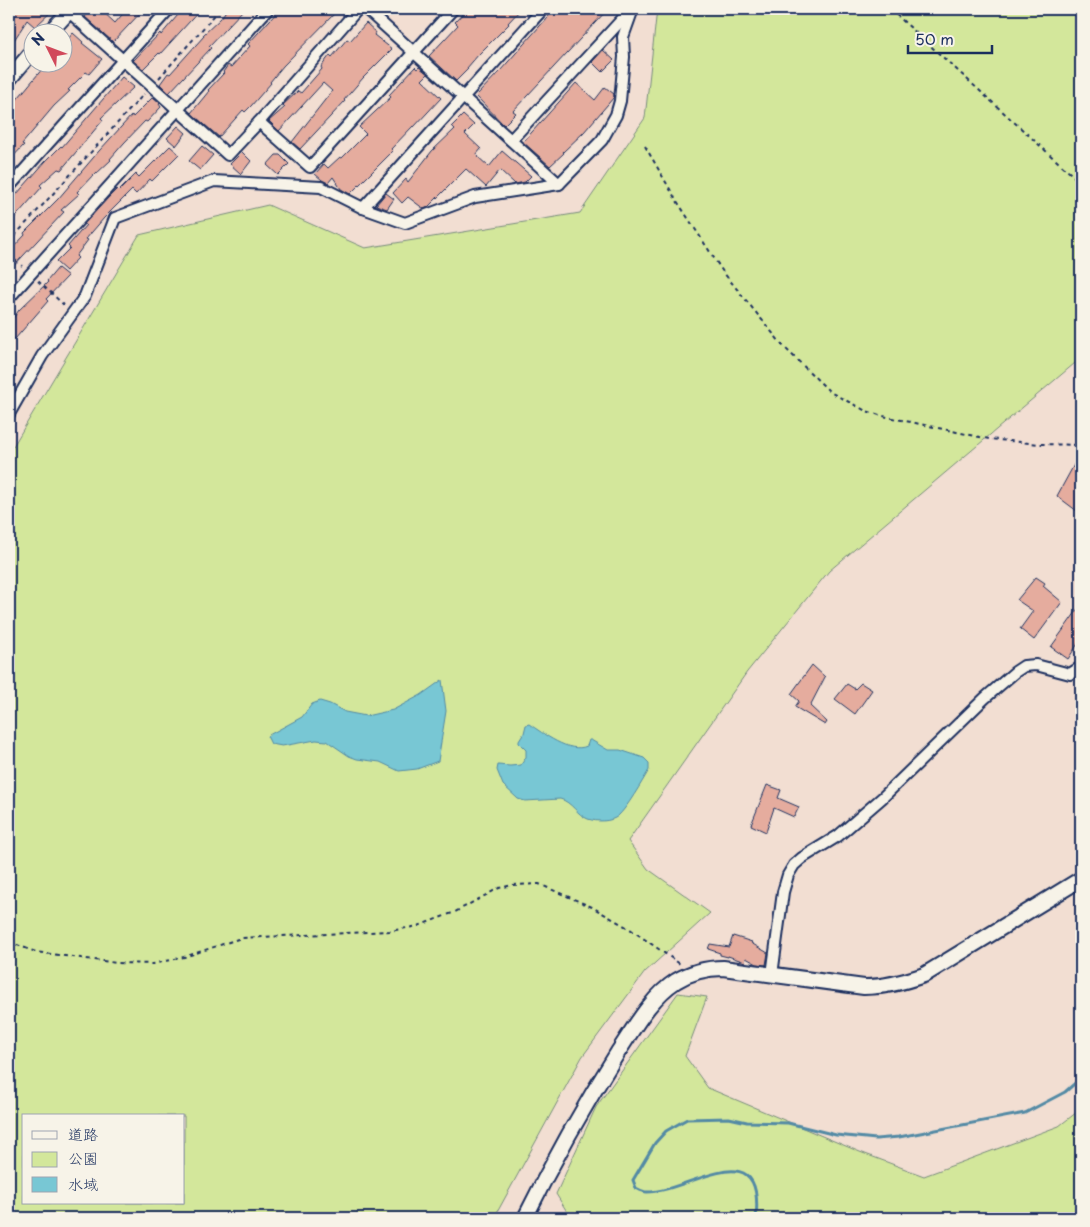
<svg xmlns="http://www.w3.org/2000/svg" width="1090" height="1227" font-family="'Playpen Sans','Klee One',sans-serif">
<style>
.green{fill:#d3e79b;stroke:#778b7c;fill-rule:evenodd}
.water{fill:#78c7d4;stroke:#538aa5}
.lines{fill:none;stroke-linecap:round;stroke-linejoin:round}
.stream{stroke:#538aa5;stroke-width:3}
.building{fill:#e5ac9e;stroke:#1b2f5e}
.street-casing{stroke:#1b2f5e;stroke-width:14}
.secondary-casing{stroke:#1b2f5e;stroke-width:18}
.path{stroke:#1b2f5e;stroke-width:2;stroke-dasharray:4 4;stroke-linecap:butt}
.street{stroke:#f7f3e8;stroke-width:10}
.secondary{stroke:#f7f3e8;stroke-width:14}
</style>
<rect width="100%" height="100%" fill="#f2ded2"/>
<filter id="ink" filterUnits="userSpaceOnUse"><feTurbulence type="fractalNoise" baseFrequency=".02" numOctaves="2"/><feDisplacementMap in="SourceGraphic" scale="10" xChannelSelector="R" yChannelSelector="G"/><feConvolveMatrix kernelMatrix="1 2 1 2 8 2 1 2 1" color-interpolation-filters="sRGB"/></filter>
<g filter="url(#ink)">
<!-- green -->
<g class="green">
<path d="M657 9H1081V358L829 571 747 672 628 841 648 869 710 913 645 972 582 1057 494 1218H9V453L139 235 268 205 365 248 580 213 645 118ZM24 1116H184V1203H24Z"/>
<polygon points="678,993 707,997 685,1056 708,1088 860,1152 924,1176 1059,1126 1081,1109 1081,1218 571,1218 556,1194 596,1107"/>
</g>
<!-- water -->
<g class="water">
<polygon points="442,680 446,711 438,761 417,769 399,771 380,762 357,759 349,756 327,741 316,740 282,746 271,744 267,736 302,717 312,704 320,701 330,704 345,712 366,716 393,710 421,695"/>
<path d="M529 724C543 733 569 754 587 746L589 740H591L608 750H620L644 758 649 763V770C642 782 627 808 618 816 611 822 597 822 588 819 577 815 572 802 560 799L525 801 518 799 503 785 497 770 498 765 510 766 521 765 526 757V750L519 743V741L524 733 526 725Z"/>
</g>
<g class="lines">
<!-- stream -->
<path class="stream" d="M756 1218C765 1130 690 1192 647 1192 643 1192 640 1190 636 1188L633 1180 655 1143 666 1131 687 1119 729 1118 747 1122 788 1123 836 1135 876 1139 899 1137 1025 1113 1065 1092 1081 1078"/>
</g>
<!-- building -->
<g class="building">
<polygon points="15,9 54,9 35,27 27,20 9,48 9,16"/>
<polygon points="92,9 100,9 115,23 127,9 144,9 113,42 85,17"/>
<polygon points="183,9 201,9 160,54 159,53 143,69 133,61 160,33 161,35"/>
<polygon points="227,9 244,9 209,46 211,48 169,93 160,84 168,73 170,74 204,36 203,35 221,18"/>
<polygon points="280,9 339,9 283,66 270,82 271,83 251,106 245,112 243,110 219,137 191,113 209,91 208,90 224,73 223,72 228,65 231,67 250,46 248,44"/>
<polygon points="467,9 521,9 508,23 509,24 479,54 467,68 468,69 456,81 429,56 458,25 455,22"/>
<polygon points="555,9 608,9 513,111 516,113 504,125 476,96 500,71"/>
<polygon points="366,23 376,32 374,35 392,49 363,78 344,100 345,101 300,149 292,142 332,91 323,83 279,131 269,121 285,107 283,105 298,91 301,93 322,69 321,67 330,55 332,57 347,39 350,41"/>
<polygon points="73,33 83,42 82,43 102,59 89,74 86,72 68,90 70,91 54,106 22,144 24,145 9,161 9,109 48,62 62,62 62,46"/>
<polygon points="603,50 614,60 602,72 592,62"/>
<polygon points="415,67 417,69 419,67 428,74 422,80 441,98 414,127 413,126 391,149 393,151 350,194 341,189 333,177 328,183 322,180 315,174 324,164 328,168 340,157 342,158 366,134 359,127 391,97 389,95"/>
<polygon points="122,77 134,87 101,118 103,120 61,170 58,169 40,185 42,187 9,224 9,201 15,194 16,195 45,162 61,146 62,147"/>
<polygon points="576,83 595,100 605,87 614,94 614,97 584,132 563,152 564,153 550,166 523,142"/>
<polygon points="153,97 160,103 159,104 161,107 147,122 145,121 124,143 110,159 111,160 96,174 95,173 77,192 79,194 61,210 64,212 9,271 9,252 25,235 24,233 58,199 99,151 132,115 133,117"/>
<polygon points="463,115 474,125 465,134 481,149 476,155 489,167 502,151 531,176 525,182 515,184 500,170 486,187 466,169 428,207 424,209 408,197 402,203 393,193 406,179 408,182 432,151 455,129 452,126"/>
<polygon points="178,126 186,133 176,146 167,138"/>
<polygon points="170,146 179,154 152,181 150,179 136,194 132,190 104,218 86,239 88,240 76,256 78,258 66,271 56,262 70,248 68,246 86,225 84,224 109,197 117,189 119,191 136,174 139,177"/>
<polygon points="202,146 213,155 200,170 189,161"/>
<polygon points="242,152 251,161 241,174 230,164"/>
<polygon points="276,155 280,155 289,164 278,175 267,165"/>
<polygon points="386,193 394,199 387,209 376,205"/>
<polygon points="58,268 68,276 46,299 48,301 15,339 9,333 9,324 19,310 48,282 47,281"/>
<polygon points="1081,452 1081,514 1057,496"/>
<polygon points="1036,577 1045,583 1043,586 1062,602 1034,640 1020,629 1033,611 1017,600"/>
<polygon points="1081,605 1081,639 1068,659 1051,647"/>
<polygon points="812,665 825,677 810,706 827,722 825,725 795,707 799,701 791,694"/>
<polygon points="861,683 872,690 855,714 835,699 847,684 855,689"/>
<polygon points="767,785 781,790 778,798 799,807 794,817 774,808 766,832 751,825"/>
<polygon points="733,936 752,942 751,943 768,953 766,965 757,964 746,958 745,962 728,956 728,957 720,955 720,953 708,949 710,944 729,947"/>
</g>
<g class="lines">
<!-- street casing -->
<g class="street-casing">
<g id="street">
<polyline points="66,9 228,155 259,122 310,167 453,9"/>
<polyline points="366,9 559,184 602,140 616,115 620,101 624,57 623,37 633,9"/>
<polyline points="259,122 358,9"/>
<polyline points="511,140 627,14"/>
<polyline points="9,187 169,9"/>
<polyline points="363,208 543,9"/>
<polyline points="9,298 268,9"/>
<polyline points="9,414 42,356 85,296 115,218 214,181 321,187 363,208 405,223 475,197 559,184"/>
<polyline points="772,975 783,892 788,875 794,865 802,858 838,836 882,798 985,698 1015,672 1024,666 1036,665 1070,674 1081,667"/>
</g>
</g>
<!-- secondary casing -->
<g class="secondary-casing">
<g id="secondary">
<polyline points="50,32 71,9"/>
<polyline points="9,79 32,52"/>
<path d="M525 1218C553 1161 584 1106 618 1052 634 1028 651 997 676 981 691 972 705 968 723 968L864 987C886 987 904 982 924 975L1081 879"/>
</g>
</g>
<!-- path -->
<g class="path">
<polyline points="890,9 1081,183"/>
<polyline points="159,78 220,9"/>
<polyline points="645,146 675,198 723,272 784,347 830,392 866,411 883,416 989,439 1040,444 1081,445"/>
<polyline points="9,242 144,94"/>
<polyline points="9,255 22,266"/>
<polyline points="38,281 64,305"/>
<polyline points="9,942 36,952 117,963 153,964 184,957 241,938 390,931 418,926 455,912 499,888 513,885 539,884 592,907 630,929 680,964"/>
</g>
<!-- street -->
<use href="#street" class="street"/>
<!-- secondary -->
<use href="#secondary" class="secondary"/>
</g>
</g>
<!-- margin -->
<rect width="1090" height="1227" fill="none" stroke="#f7f3e8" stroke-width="30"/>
<rect x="15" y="15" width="1060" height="1197" fill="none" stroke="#1b2f5e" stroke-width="2" filter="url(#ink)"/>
<!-- legend -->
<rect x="22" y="1114" width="162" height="90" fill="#f7f3e8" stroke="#9fa5b1"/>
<rect x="32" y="1131" width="25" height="8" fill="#f7f3e8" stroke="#9fa5b1"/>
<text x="68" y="1140" font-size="15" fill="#1b2f5e">道路</text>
<rect x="32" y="1152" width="25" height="15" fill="#d3e79b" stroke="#9fa5b1"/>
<text x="68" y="1164" font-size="15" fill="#1b2f5e">公園</text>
<rect x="32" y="1177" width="25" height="15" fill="#78c7d4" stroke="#9fa5b1"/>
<text x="68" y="1190" font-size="15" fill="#1b2f5e">水域</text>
<!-- north arrow -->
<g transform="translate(48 48) rotate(312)"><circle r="24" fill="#f7f3e8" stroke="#9fa5b1"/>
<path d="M0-4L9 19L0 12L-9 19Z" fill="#d1495b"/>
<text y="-8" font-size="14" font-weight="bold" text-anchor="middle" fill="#1b2f5e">N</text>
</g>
<!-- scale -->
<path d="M908 45v8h84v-8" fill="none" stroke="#1b2f5e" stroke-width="2.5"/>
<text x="915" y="45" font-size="15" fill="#1b2f5e" stroke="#f7f3e8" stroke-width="4" paint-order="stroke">50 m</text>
</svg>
